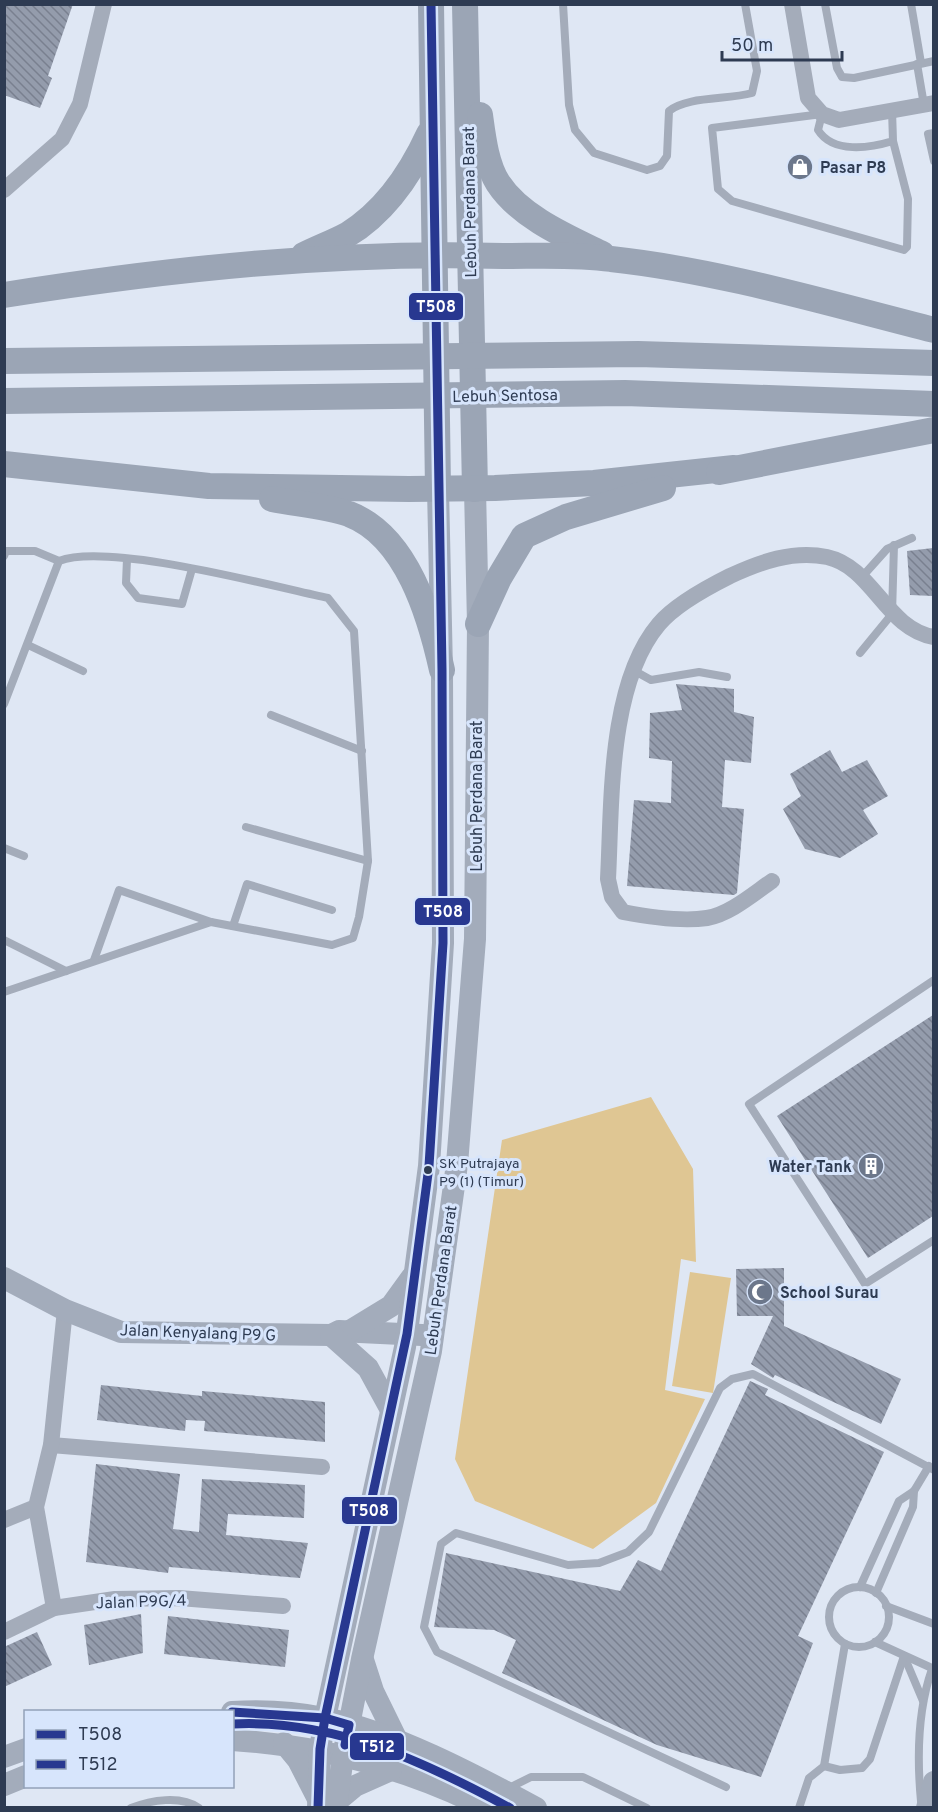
<svg xmlns="http://www.w3.org/2000/svg" width="938" height="1812" font-family="Overpass,sans-serif">
<style>
.park{fill:#dfc693}
.building{fill:url(#building-back-hatch)}
.lines{fill:none;stroke-linecap:round;stroke-linejoin:round}
.lane{stroke:#a4acba;stroke-width:8}
.street{stroke:#a4acba;stroke-width:16}
.secondary{stroke:#a3acbb;stroke-width:22}
.primary{stroke:#9ba5b5;stroke-width:26}
.bus-1-casing{stroke:#d7e5fc;stroke-width:14}
.bus-2-casing{stroke:#d7e5fc;stroke-width:14}
.bus-1{stroke:#283890;stroke-width:9}
.bus-2{stroke:#283890;stroke-width:9}
.bus-dot{fill:#2e3b52;stroke:#d7e5fc;stroke-width:2}
.labels{text-anchor:middle;stroke-width:6;stroke-linejoin:round;paint-order:stroke}
.bus-label{font-size:14px;fill:#2e3b52;stroke:#d7e5fc;text-anchor:start}
.poi-label{font-size:16px;font-weight:bold;fill:#2e3b52;stroke:#d7e5fc;text-anchor:start}
.street-label{font-size:16px;fill:#2e3b52;stroke:#d7e5fc}
.line-badge{stroke:#d7e5fc;stroke-width:2}
.badge-label{font-size:16px;text-anchor:middle;font-weight:bold;fill:#fff}
</style>
<defs>
<pattern id="building-back-hatch" width="6" height="6" patternUnits="userSpaceOnUse" patternTransform="scale(1.5)"><rect width="6" height="6" fill="#949cac"/><path d="M-1 5l2 2M0 0l6 6M5-1l2 2" fill="none" stroke="#79808f"/></pattern>
</defs>
<rect width="100%" height="100%" fill="#dfe7f4"/>
<!-- park -->
<g class="park">
<polygon points="651,1097 693,1169 696,1262 681,1259 665,1390 705,1399 656,1503 593,1549 475,1501 455,1459 502,1140"/>
<polygon points="690,1272 731,1278 713,1393 672,1386"/>
</g>
<!-- building -->
<g class="building">
<polygon points="4,4 73,4 48,76 52,78 40,108 4,95"/>
<polygon points="933,548 933,596 910,595 907,551"/>
<polygon points="676,684 734,689 734,712 754,717 751,763 725,760 722,807 744,809 737,893 734,895 627,886 634,800 671,803 672,761 649,758 650,713 682,710"/>
<polygon points="830,750 842,772 867,760 888,796 863,810 878,834 840,858 805,849 783,809 801,796 790,774"/>
<polygon points="933,1015 933,1216 868,1258 777,1116"/>
<polygon points="784,1268 784,1326 901,1379 881,1424 775,1375 773,1378 751,1364 773,1316 737,1316 736,1269"/>
<polygon points="750,1381 768,1389 765,1395 884,1452 798,1636 813,1643 761,1777 657,1745 502,1673 516,1640 494,1630 434,1627 446,1553 620,1591 638,1560 661,1571"/>
<polygon points="101,1385 202,1396 202,1391 325,1402 325,1442 204,1431 205,1421 186,1420 185,1431 97,1420"/>
<polygon points="96,1464 180,1474 173,1529 199,1532 202,1479 305,1485 304,1518 228,1514 226,1535 308,1543 300,1578 169,1567 168,1573 86,1562"/>
<polygon points="141,1614 143,1653 89,1665 84,1625"/>
<polygon points="168,1616 289,1630 285,1667 164,1654"/>
<polygon points="37,1632 52,1665 4,1687 4,1647"/>
</g>
<g class="lines">
<!-- lane -->
<g class="lane">
<path d="M563 4 569 105 575 130 594 153 647 170 660 166 667 156 669 111C687 96 728 100 752 93L757 71 745 4"/>
<polyline points="825,4 837,68 842,77 854,78 934,61"/>
<polyline points="911,4 921,63"/>
<polyline points="917,64 924,105"/>
<path d="M892 110 893 141 908 199 907 247 904 250 732 201 718 189 712 128 822 114 818 130C833 154 870 148 893 141"/>
<polyline points="934,133 928,134 934,161"/>
<polyline points="4,556 6,551 35,551 59,561"/>
<polyline points="127,559 126,583 138,598 182,604 192,569"/>
<polyline points="861,578 887,549 912,538"/>
<polyline points="28,645 83,671"/>
<polyline points="860,653 892,614 894,545"/>
<polyline points="633,670 651,680 699,672 727,677"/>
<path d="M4 704 59 561C108 542 271 586 328 598L354 631 368 861 359 917 353 938 332 945 211 922 4 992"/>
<polyline points="271,715 362,751"/>
<polyline points="246,827 368,861"/>
<polyline points="4,848 24,856"/>
<polyline points="233,926 247,884 332,910"/>
<polyline points="4,940 66,971"/>
<polyline points="94,960 119,890 211,922"/>
<polyline points="934,980 749,1104 865,1284 934,1240"/>
<polyline points="860,1587 899,1501 914,1491 929,1466"/>
<circle cx="859" cy="1617" r="30"/>
<polyline points="876,1593 913,1507 914,1491"/>
<polyline points="886,1606 934,1624"/>
<polyline points="875,1642 934,1669"/>
<polyline points="904,1656 923,1701"/>
<polyline points="824,1766 840,1770 862,1768 870,1759 904,1656"/>
<polyline points="726,1787 437,1652 424,1627 441,1544 456,1533 568,1565 599,1563 628,1552 649,1532 720,1388 732,1379 753,1374 934,1470"/>
<polyline points="507,1789 531,1777 583,1777 647,1808"/>
<path d="M921 1801C917 1759 918 1709 932 1669"/>
<path d="M131 1808C151 1800 181 1795 199 1808"/>
<polyline points="799,1808 809,1778 824,1766 845,1644"/>
</g>
<!-- street -->
<g class="street">
<polyline points="792,4 808,98 822,114 839,120 934,103"/>
<polyline points="4,190 62,139 80,104 104,4"/>
<path d="M772 881C753 894 730 914 707 918 681 922 649 917 623 912L612 897 608 879C612 803 608 684 659 624 675 605 708 587 730 576 760 562 793 550 827 557 873 567 886 629 934 637"/>
<polyline points="51,1445 322,1467"/>
<polyline points="4,1520 36,1507"/>
<polyline points="54,1608 36,1507 51,1445 65,1310"/>
<polyline points="4,1632 54,1608 115,1599 179,1598 283,1606"/>
</g>
<!-- secondary -->
<g class="secondary">
<polyline points="4,1278 65,1310 121,1332 331,1335 339,1331 422,1335"/>
<polyline points="350,1331 391,1306 412,1277"/>
<polyline points="331,1335 368,1368 391,1410"/>
<polyline points="363,1660 373,1691 398,1742"/>
<path d="M232 1712C262 1710 295 1712 324 1718 392 1731 475 1775 536 1808"/>
<path d="M232 1740C321 1746 407 1768 486 1808"/>
<polyline points="284,1743 298,1760 317,1797"/>
<polyline points="4,1757 26,1749"/>
<polyline points="4,1785 26,1776"/>
<polyline points="337,1801 355,1786 391,1770"/>
<polyline points="318,1808 320,1749 325,1718 405,1347 429,1166 443,943 442,670 438,489"/>
<polyline points="336,1808 343,1756 362,1659 431,1351 457,1164 475,939 478,624 475,489"/>
<polyline points="927,1808 934,1782"/>
</g>
<!-- primary -->
<g class="primary">
<polyline points="431,4 438,489"/>
<polyline points="465,4 475,489"/>
<path d="M480 115C483 137 486 164 498 183 520 217 567 237 602 254"/>
<path d="M304 255C318 248 334 242 347 235 385 212 411 173 429 134"/>
<path d="M4 295C169 269 336 251 503 256 538 256 576 254 611 259 721 271 827 303 934 330"/>
<polyline points="4,361 638,354 934,363"/>
<polyline points="4,401 625,393 934,404"/>
<polyline points="4,464 209,486 409,489 495,488 594,483 734,468"/>
<polyline points="719,472 934,430"/>
<path d="M272 499C297 504 325 506 349 514 407 536 430 616 442 670"/>
<polyline points="478,624 499,578 524,536 566,517 663,488"/>
</g>
<!-- bus-1 casing -->
<g class="bus-1-casing">
<g id="bus-1">
<polyline points="232,1712 325,1718 349,1725 345,1745"/>
<polyline points="318,1808 320,1749 325,1718 407,1334 429,1166 443,943 442,670 431,4"/>
</g>
</g>
<!-- bus-2 casing -->
<g class="bus-2-casing">
<path id="bus-2" d="M233 1724C334 1719 423 1761 510 1808"/>
</g>
<!-- bus-1 -->
<use href="#bus-1" class="bus-1"/>
<!-- bus-2 -->
<use href="#bus-2" class="bus-2"/>
</g>
<!-- icons -->
<defs>
<g id="shop-disc" transform="scale(1.35)"><circle r="9.5" fill="#6c778b" stroke="#d7e5fc"/><path d="M-5-2.5h2.3a2.7 3.5 0 0 1 5.4 0H5L5.5 6h-11ZM-1.5-2.5h3a1.5 2.3 0 0 0-3 0Z" fill="#fff"/></g>
<g id="building-disc" transform="scale(1.35)"><circle r="9.5" fill="#6c778b" stroke="#d7e5fc"/><path d="M-4-6H4V6H1V3H-1V6H-4ZM-2.5-4.3h1.7v1.8h-1.7ZM.8-4.3h1.7v1.8H.8ZM-2.5-1h1.7V.8h-1.7ZM.8-1h1.7V.8H.8Z" fill="#fff"/></g>
<g id="mosque-disc" transform="scale(1.35)"><circle r="9.5" fill="#6c778b" stroke="#d7e5fc"/><path d="M3.5-4.9A6 6 0 1 0 3.5 4.9A5 5 0 1 1 3.5-4.9Z" fill="#fff"/></g>
</defs>
<g fill-rule="evenodd">
<use href="#shop-disc" x="800" y="167"/>
<use href="#building-disc" x="871" y="1166"/>
<use href="#mosque-disc" x="760" y="1292"/>
</g>
<!-- markers -->
<circle class="bus-dot" cx="428" cy="1170" r="5"/>
<g class="labels">
<!-- bus labels -->
<g class="bus-label">
<text x="439" y="1168">SK Putrajaya<tspan x="439" dy="18">P9 (1) (Timur)</tspan></text>
</g>
<!-- poi labels -->
<g class="poi-label">
<text x="820" y="173">Pasar P8</text>
<text x="852" y="1172" text-anchor="end">Water Tank</text>
<text x="780" y="1298">School Surau</text>
</g>
<!-- street labels -->
<g class="street-label">
<text transform="translate(469 202) rotate(-91)" y="6">Lebuh Perdana Barat</text>
<text transform="translate(505 395) rotate(-1)" y="6">Lebuh Sentosa</text>
<text transform="translate(476 796) rotate(-90)" y="6">Lebuh Perdana Barat</text>
<text transform="translate(440 1280) rotate(-82)" y="6">Lebuh Perdana Barat</text>
<text transform="translate(198 1332) rotate(2)" y="6">Jalan Kenyalang P9 G</text>
<text transform="translate(141 1601) rotate(-2)" y="6">Jalan P9G/4</text>
</g>
</g>
<g class="line-badge">
<rect x="408" y="292" width="56" height="29" rx="6" fill="#283890"/>
<rect x="414" y="897" width="57" height="29" rx="6" fill="#283890"/>
<rect x="341" y="1496" width="57" height="29" rx="6" fill="#283890"/>
<rect x="349" y="1732" width="56" height="29" rx="6" fill="#283890"/>
</g>
<g class="badge-label">
<text x="436" y="312">T508</text>
<text x="443" y="917">T508</text>
<text x="369" y="1516">T508</text>
<text x="377" y="1752">T512</text>
</g>
<!-- border -->
<rect width="938" height="1812" fill="none" stroke="#2e3b52" stroke-width="12"/>
<!-- legend -->
<rect x="24" y="1710" width="210" height="78" fill="#d7e5fc" stroke="#93a1b8" stroke-width="1.5"/>
<rect x="36" y="1730" width="30" height="9" fill="#283890" stroke="#93a1b8" stroke-width="1.5"/>
<text x="78" y="1740" font-size="18" fill="#2e3b52">T508</text>
<rect x="36" y="1760" width="30" height="9" fill="#283890" stroke="#93a1b8" stroke-width="1.5"/>
<text x="78" y="1770" font-size="18" fill="#2e3b52">T512</text>
<!-- scale -->
<path d="M722 51v9h120v-9" fill="none" stroke="#2e3b52" stroke-width="3"/>
<text x="731" y="51" font-size="18" fill="#2e3b52" stroke="#d7e5fc" stroke-width="4.5" paint-order="stroke">50 m</text>
</svg>
